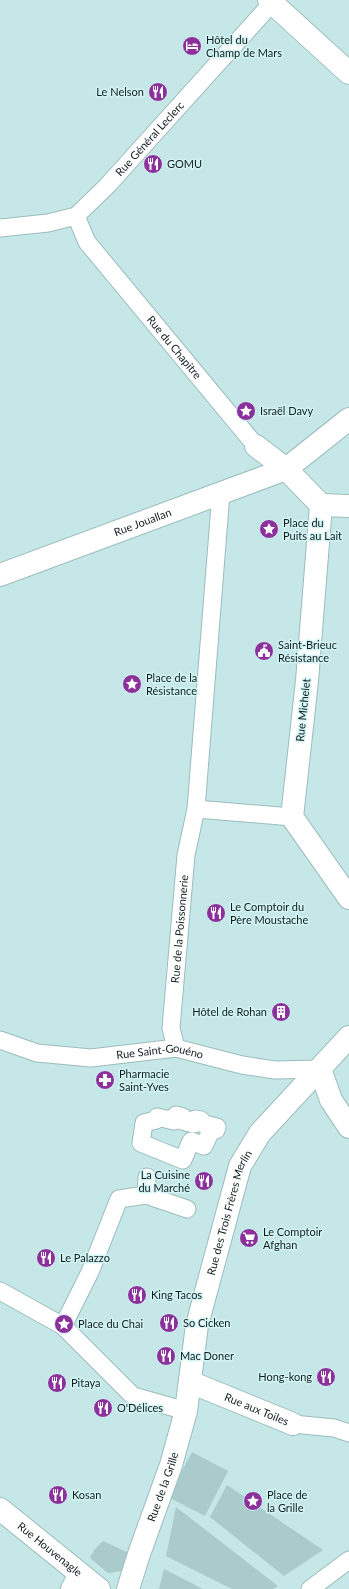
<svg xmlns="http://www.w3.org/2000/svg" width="349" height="1589" font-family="Lato,sans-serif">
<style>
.green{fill:#aacbcb}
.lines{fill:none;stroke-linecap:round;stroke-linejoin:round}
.pedestrian-casing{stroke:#9bbcbc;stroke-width:19}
.minor-casing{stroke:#9bbcbc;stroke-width:24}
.tertiary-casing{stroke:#9bbcbc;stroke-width:24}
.pedestrian{stroke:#fff;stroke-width:17}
.minor{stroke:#fff;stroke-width:22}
.tertiary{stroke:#fff;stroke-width:22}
.labels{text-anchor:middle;stroke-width:3;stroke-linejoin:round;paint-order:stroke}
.poi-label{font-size:11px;fill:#111e1e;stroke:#d3f4f5;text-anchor:start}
.street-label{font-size:11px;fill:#111e1e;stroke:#d3f4f5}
</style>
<rect width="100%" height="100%" fill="#c6e7e8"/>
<!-- green -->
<g class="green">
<polygon points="192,1452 228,1471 205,1516 168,1497"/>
<polygon points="227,1485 323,1550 284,1576 210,1517"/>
<polygon points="176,1507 278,1586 273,1589 232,1589 166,1556"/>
<polygon points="103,1541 131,1554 122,1571 108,1573 90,1558 94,1550"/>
<polygon points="164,1569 203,1589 159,1589"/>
</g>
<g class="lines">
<!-- pedestrian casing -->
<g class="pedestrian-casing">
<g id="pedestrian">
<path id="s1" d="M76 216 87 242 256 446"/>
<path id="s2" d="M0 228 48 223 76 216 107 186 272 3"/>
<polyline points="196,809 292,817"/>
<path id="s3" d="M0 1040 37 1053 91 1058 176 1048 242 1065 275 1070 320 1069"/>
<path id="s4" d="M176 1048 171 1028 186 855 196 809 221 493"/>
<polygon points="176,1115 183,1117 182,1121 194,1124 195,1119 201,1120 200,1123 217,1127 216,1130 212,1128 204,1146 191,1141 183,1160 141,1143 144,1123 156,1120 157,1117 174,1121"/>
<polyline points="147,1177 146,1195 187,1209"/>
<polyline points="146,1195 119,1199 90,1272 63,1326 133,1396 186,1411"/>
<polyline points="0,1291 63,1326"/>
<polyline points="293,1424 334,1428 349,1433"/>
<polyline points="310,1589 349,1560"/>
</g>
</g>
<!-- minor casing -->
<g class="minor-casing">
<g id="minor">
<polyline points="269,0 349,73"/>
<polyline points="256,446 286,469 321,505"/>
<polyline points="321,505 307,681 292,817 349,898"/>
<polyline points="321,505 349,506"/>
<path id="s5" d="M0 575 286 469 349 419"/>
<polyline points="320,1069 331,1100 349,1127"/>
<path id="s6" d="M190 1382 293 1424"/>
<polyline points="72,1589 80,1574"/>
<path id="s7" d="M128 1589 139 1554 171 1465 186 1411 197 1325 240 1166 260 1133 349 1037"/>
</g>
</g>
<!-- tertiary casing -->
<g class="tertiary-casing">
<g id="tertiary">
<path id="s8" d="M0 1509 99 1589"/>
</g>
</g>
<!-- pedestrian -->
<use href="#pedestrian" class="pedestrian"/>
<!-- minor -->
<use href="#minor" class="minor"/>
<!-- tertiary -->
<use href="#tertiary" class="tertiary"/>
</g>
<!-- icons -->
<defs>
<g id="hotel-disc" transform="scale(1)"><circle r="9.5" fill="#8c319c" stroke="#d3f4f5"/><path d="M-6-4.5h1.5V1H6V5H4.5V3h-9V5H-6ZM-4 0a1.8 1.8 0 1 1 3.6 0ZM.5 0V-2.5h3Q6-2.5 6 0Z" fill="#fff"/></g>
<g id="restaurant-disc" transform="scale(1)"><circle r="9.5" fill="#8c319c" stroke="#d3f4f5"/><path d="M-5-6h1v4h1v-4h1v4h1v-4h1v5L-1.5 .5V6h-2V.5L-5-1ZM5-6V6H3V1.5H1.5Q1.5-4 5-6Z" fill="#fff"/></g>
<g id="sight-disc" transform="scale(1)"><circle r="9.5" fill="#8c319c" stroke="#d3f4f5"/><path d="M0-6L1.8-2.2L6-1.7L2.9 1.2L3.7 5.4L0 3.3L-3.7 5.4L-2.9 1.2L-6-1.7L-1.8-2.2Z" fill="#fff"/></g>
<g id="civic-disc" transform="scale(1)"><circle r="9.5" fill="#8c319c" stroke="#d3f4f5"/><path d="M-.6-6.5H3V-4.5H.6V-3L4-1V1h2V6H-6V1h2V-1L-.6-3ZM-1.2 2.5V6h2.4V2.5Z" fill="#fff"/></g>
<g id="building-disc" transform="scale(1)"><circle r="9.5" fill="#8c319c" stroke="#d3f4f5"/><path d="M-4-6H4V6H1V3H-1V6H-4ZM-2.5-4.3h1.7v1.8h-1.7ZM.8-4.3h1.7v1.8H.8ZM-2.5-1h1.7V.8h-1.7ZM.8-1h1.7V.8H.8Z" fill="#fff"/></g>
<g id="pharmacy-disc" transform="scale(1)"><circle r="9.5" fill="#8c319c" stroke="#d3f4f5"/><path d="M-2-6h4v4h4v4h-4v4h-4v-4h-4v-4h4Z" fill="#fff"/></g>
<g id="supermarket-disc" transform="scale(1)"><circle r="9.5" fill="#8c319c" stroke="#d3f4f5"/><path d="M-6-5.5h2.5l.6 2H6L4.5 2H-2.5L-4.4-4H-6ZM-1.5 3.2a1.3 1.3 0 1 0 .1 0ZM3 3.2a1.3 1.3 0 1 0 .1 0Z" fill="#fff"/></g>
</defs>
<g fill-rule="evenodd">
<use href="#hotel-disc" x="192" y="46"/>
<use href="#restaurant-disc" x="158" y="92"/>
<use href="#restaurant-disc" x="153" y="164"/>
<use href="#sight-disc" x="246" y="411"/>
<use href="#sight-disc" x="269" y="529"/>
<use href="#civic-disc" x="264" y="651"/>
<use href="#sight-disc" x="132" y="684"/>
<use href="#restaurant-disc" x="216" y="913"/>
<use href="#building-disc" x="281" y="1012"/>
<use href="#pharmacy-disc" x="105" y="1080"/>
<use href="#restaurant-disc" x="204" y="1181"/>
<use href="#supermarket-disc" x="249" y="1238"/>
<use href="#restaurant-disc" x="46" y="1258"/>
<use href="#restaurant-disc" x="137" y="1295"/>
<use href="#restaurant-disc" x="169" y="1323"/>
<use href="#sight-disc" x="64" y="1324"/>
<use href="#restaurant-disc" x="166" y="1356"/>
<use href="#restaurant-disc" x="326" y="1377"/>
<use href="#restaurant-disc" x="57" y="1383"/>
<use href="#restaurant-disc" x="103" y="1408"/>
<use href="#restaurant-disc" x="58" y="1495"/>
<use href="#sight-disc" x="253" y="1501"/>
</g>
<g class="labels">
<!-- poi labels -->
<g class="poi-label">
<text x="206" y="44">Hôtel du<tspan x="206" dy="13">Champ de Mars</tspan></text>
<text x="144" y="96" text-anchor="end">Le Nelson</text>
<text x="167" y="168">GOMU</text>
<text x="260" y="415">Israël Davy</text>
<text x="283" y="527">Place du<tspan x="283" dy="13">Puits au Lait</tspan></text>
<text x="278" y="649">Saint-Brieuc<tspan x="278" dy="13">Résistance</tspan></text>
<text x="146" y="682">Place de la<tspan x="146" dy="13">Résistance</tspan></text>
<text x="230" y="911">Le Comptoir du<tspan x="230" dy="13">Père Moustache</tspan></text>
<text x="267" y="1016" text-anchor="end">Hôtel de Rohan</text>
<text x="119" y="1078">Pharmacie<tspan x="119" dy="13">Saint-Yves</tspan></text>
<text x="190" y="1179" text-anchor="end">La Cuisine<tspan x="190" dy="13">du Marché</tspan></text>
<text x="263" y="1236">Le Comptoir<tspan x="263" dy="13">Afghan</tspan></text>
<text x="60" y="1262">Le Palazzo</text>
<text x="151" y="1299">King Tacos</text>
<text x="183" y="1327">So Cicken</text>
<text x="78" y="1328">Place du Chai</text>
<text x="180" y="1360">Mac Doner</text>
<text x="312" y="1381" text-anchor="end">Hong-kong</text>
<text x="71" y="1387">Pitaya</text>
<text x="117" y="1412">O'Délices</text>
<text x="72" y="1499">Kosan</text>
<text x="267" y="1499">Place de<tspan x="267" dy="13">la Grille</tspan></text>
</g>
<!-- street labels -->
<g class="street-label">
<text dy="4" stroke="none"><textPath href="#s2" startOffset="184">Rue Général Leclerc</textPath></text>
<text dy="4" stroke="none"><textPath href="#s1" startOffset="165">Rue du Chapitre</textPath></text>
<text dy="4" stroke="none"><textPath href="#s5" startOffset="152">Rue Jouallan</textPath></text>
<text transform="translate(303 710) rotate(-84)" y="4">Rue Michelet</text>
<text dy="4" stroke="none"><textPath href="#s4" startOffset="120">Rue de la Poissonnerie</textPath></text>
<text dy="4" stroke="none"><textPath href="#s3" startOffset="163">Rue Saint-Gouéno</textPath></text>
<text dy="4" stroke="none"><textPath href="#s7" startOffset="391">Rue des Trois Frères Merlin</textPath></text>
<text dy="4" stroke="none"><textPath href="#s6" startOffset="72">Rue aux Toiles</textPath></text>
<text dy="4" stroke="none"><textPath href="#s7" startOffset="108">Rue de la Grille</textPath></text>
<text dy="4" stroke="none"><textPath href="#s8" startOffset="64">Rue Houvenagle</textPath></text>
</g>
</g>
</svg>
